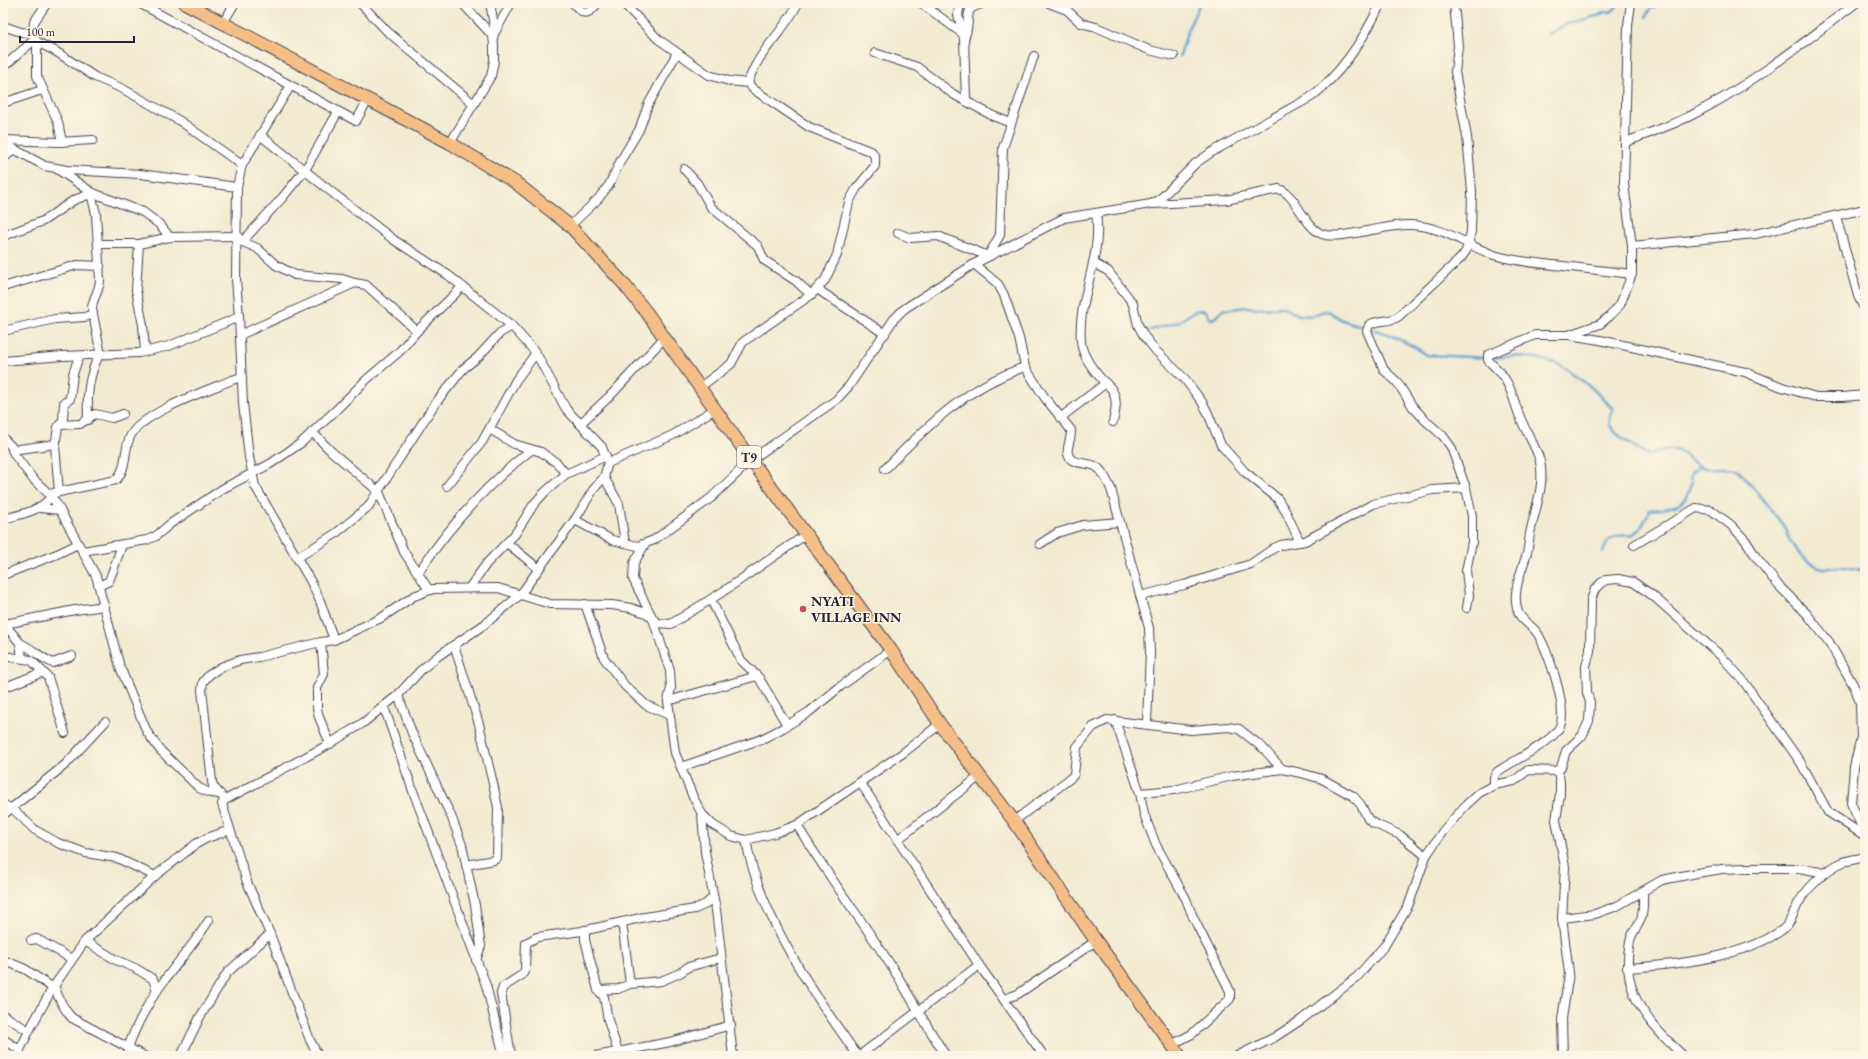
<svg xmlns="http://www.w3.org/2000/svg" width="1868" height="1059" font-family="'EB Garamond',serif">
<style>
.lines{fill:none;stroke-linecap:round;stroke-linejoin:round}
.stream{stroke:#5ba1d1;stroke-width:2.5}
.minor-casing{stroke:#414052;stroke-width:10}
.highway-casing{stroke:#414052;stroke-width:14}
.minor{stroke:#fff;stroke-width:8}
.highway{stroke:#f6be87;stroke-width:12}
.poi-dot{fill:#d1495b;stroke:#fcf5e5;stroke-width:1.5}
.labels{text-anchor:middle;stroke-width:3;stroke-linejoin:round;paint-order:stroke}
.shield{fill:#fcf5e5;stroke:#63616e;stroke-width:1}
.shield-label{font-size:13px;font-weight:bold;fill:#22223b}
.poi-label{font-size:14px;font-weight:bold;fill:#22223b;stroke:#fcf5e5;text-anchor:start}
</style>
<rect width="100%" height="100%" fill="#fcf5e5"/>
<filter id="ink" filterUnits="userSpaceOnUse"><feTurbulence type="fractalNoise" baseFrequency=".025" numOctaves="2"/><feDisplacementMap in="SourceGraphic" scale="8" xChannelSelector="R" yChannelSelector="G"/><feConvolveMatrix kernelMatrix="1 2 1 2 8 2 1 2 1" color-interpolation-filters="sRGB"/></filter>
<filter id="wash" filterUnits="userSpaceOnUse"><feTurbulence type="fractalNoise" baseFrequency=".012" numOctaves="4" result="noise"/><feDisplacementMap in="SourceGraphic" scale="16" xChannelSelector="R" yChannelSelector="G"/><feGaussianBlur stdDeviation="0.9" result="paint"/><feColorMatrix in="noise" values="0 0 0 0 0 0 0 0 0 0 0 0 0 0 0 0 0 1.4 0 .05"/><feComposite in="paint" operator="in"/></filter>
<g filter="url(#wash)">
<rect width="100%" height="100%" fill="#f2ebd1"/>
<g class="lines">
<!-- stream -->
<g class="stream">
<polyline points="1646,17 1650,9 1662,3"/>
<polyline points="965,21 963,9 967,3"/>
<polyline points="1548,34 1567,24 1600,15 1604,12 1611,12 1620,3"/>
<polyline points="1180,56 1188,29 1200,3"/>
<path d="M1145 332C1155 328 1166 326 1175 323 1186 320 1193 307 1206 311L1208 316 1211 319 1217 317 1222 310 1248 307 1266 309 1282 307 1299 315 1311 316 1324 311 1330 312 1342 320 1388 334 1413 346 1427 355 1491 358 1514 356 1536 358 1556 363 1567 369 1592 388 1613 409C1611 414 1609 420 1610 425 1614 436 1639 449 1648 455 1658 452 1669 447 1679 451 1689 455 1694 467 1705 468 1718 469 1727 466 1739 470L1787 530C1788 545 1808 567 1824 568 1831 569 1837 566 1843 567 1851 567 1857 570 1865 570"/>
<polyline points="1603,552 1608,541 1617,536 1632,535 1641,528 1650,510 1663,509 1678,505 1685,499 1692,483 1690,477 1692,472 1700,467"/>
</g>
</g>
</g>
<g filter="url(#ink)">
<g class="lines">
<!-- minor casing -->
<g class="minor-casing">
<g id="minor">
<polyline points="47,3 34,22 33,35 37,42 55,51 95,77 123,89 180,121 242,165"/>
<polyline points="139,3 356,121 368,100"/>
<polyline points="360,3 388,32 474,104"/>
<polyline points="490,3 495,31"/>
<path d="M573 3C584 15 586 17 598 3"/>
<polyline points="623,3 658,39 709,75 729,81 748,83"/>
<polyline points="921,3 963,34"/>
<polyline points="960,3 958,15 964,38 966,101"/>
<polyline points="1049,3 1067,10 1081,23 1096,27 1149,50 1174,56"/>
<path d="M1454 3 1458 46 1455 72 1467 137 1472 191 1471 232 1466 251 1461 258 1399 316C1390 323 1378 319 1369 325L1367 331 1384 370 1397 382 1413 407 1426 421 1443 436 1451 447 1466 488 1472 516V542L1466 571 1469 595 1467 608"/>
<polyline points="223,23 235,3"/>
<polyline points="3,26 21,32 33,33"/>
<polyline points="493,36 511,3"/>
<path d="M964 38C970 29 966 13 971 9 974 6 980 5 983 3"/>
<polyline points="37,42 37,76 58,122 62,142"/>
<polyline points="875,53 917,67 953,94 993,116 1011,123"/>
<polyline points="8,63 35,39"/>
<polyline points="290,87 242,165 237,187 236,279 239,317 243,403 249,457 255,486 310,580 320,601 334,640"/>
<polyline points="3,103 42,90"/>
<polyline points="260,135 338,197 394,240 448,275 512,326 536,353 566,409 602,447 608,463 604,477 593,490 576,518 520,595 485,624 438,656 421,670 398,695 363,723 326,746 225,800 222,804 247,882 270,934 310,1040 318,1056"/>
<polyline points="3,140 58,142 93,140"/>
<path d="M1626 142C1648 133 1671 126 1692 115 1751 85 1803 43 1856 3"/>
<polyline points="3,143 45,166 67,170 140,174 237,187"/>
<polyline points="450,143 491,76 494,61 494,45 493,36 462,3"/>
<polyline points="3,159 14,149"/>
<polyline points="57,169 93,193 143,212 159,224 170,237"/>
<polyline points="684,169 697,183 711,207 758,246 764,260 796,281 811,295"/>
<path d="M91 193 96 214 100 280C100 291 92 298 92 309L101 355"/>
<path d="M1153 204 1226 200 1279 189C1297 195 1303 226 1322 234 1341 241 1388 223 1412 225 1445 227 1465 245 1494 255 1513 261 1534 263 1554 265 1580 268 1606 271 1632 274"/>
<path d="M1096 214C1103 258 1077 298 1081 341 1082 357 1095 372 1105 383 1108 386 1112 388 1113 392 1118 402 1115 413 1113 422"/>
<polyline points="1836,216 1858,296 1865,310"/>
<polyline points="570,226 598,199 609,185 621,160 639,130 648,105 677,53"/>
<polyline points="898,233 910,238 938,236 988,256 1000,235 1003,148 1034,56"/>
<polyline points="3,236 43,221 74,200 93,193"/>
<polyline points="238,240 257,248 276,265 295,275 342,279 355,283"/>
<polyline points="243,241 282,198 305,170 338,112"/>
<polyline points="98,244 139,244 170,237 238,236"/>
<polyline points="139,244 136,290 143,325 145,351"/>
<polyline points="1632,246 1755,234 1865,209"/>
<polyline points="1093,263 1108,271 1128,297 1133,304 1138,325 1144,336 1156,351 1185,379 1202,402 1207,411 1221,445 1245,472 1277,498 1286,512 1300,542"/>
<path d="M974 264 998 284 1004 295 1019 338 1025 367 1045 398 1071 430C1072 438 1066 447 1068 454 1070 465 1088 462 1095 466 1103 470 1107 481 1111 489L1149 628 1150 653 1147 723"/>
<polyline points="3,287 77,265 100,266"/>
<polyline points="817,289 885,334"/>
<polyline points="3,331 55,319 85,317 93,314"/>
<polyline points="1571,334 1600,324 1610,316 1620,305 1632,274 1632,246 1624,184 1628,25 1631,3"/>
<polyline points="240,335 355,283 366,285 417,331"/>
<polyline points="3,361 63,356 139,353 169,346 239,317"/>
<path d="M700 387 731 364 743 342 811 295 825 280 837 255 849 202 856 189 875 166V157L872 152 809 127 753 89 748 83C757 52 785 31 798 3"/>
<polyline points="1060,418 1106,383"/>
<path d="M88 420C87 396 88 377 99 355"/>
<polyline points="580,424 611,395 664,338"/>
<polyline points="60,425 80,424 95,414 112,418 123,414"/>
<polyline points="490,429 514,444 541,452 557,463 566,474"/>
<polyline points="312,432 332,452 379,492 404,552 429,590"/>
<polyline points="3,438 11,446 14,454 33,479 49,494 56,503 96,576 120,667 147,732 160,750 199,788 210,793 220,794"/>
<polyline points="12,450 56,444"/>
<polyline points="608,463 673,435 715,409"/>
<path d="M885 469C926 427 967 386 1025 367"/>
<polyline points="604,477 619,504 625,543"/>
<polyline points="447,486 482,442 516,380 536,353"/>
<polyline points="59,492 55,446 58,427 63,420 64,403 70,399 73,374 79,356"/>
<path d="M49 494 116 480C128 468 123 449 131 435 144 412 206 391 232 380L242 377"/>
<polyline points="40,508 60,510"/>
<path d="M3 519C22 514 38 512 51 497"/>
<path d="M575 520 612 540 638 546 654 540 711 498 751 460 836 400 849 386 894 319 904 309 974 264 1064 218 1151 204 1159 200 1196 163 1212 152 1311 97C1342 73 1364 39 1381 3"/>
<polyline points="507,543 539,569"/>
<polyline points="645,544 634,563 633,579 653,619 670,671 671,688 668,701 675,753 693,797 702,814 713,825 723,831 731,836 746,840 775,833 797,825 903,753 940,724"/>
<polyline points="1040,544 1057,533 1083,525 1120,522"/>
<polyline points="1634,545 1696,508 1711,510 1731,525 1746,541 1756,557 1778,585 1807,614 1829,642 1855,688 1860,703 1861,737 1854,767 1851,803 1865,834"/>
<polyline points="83,551 147,540 156,536 170,524 224,488 270,464 301,443 335,411 366,380 399,352 417,331 462,287"/>
<polyline points="297,558 335,534 368,507 434,405 463,369 478,357 500,333 512,326"/>
<path d="M418 573C449 527 487 484 531 450"/>
<polyline points="3,575 57,554 78,544"/>
<polyline points="99,586 109,581 111,576 122,545"/>
<polyline points="469,588 487,563 515,534 534,504 545,492 566,474 606,456"/>
<polyline points="1140,596 1184,585 1251,564 1274,548 1281,545 1305,541 1373,504 1432,490 1466,488"/>
<polyline points="711,600 741,660 759,678 787,725"/>
<polyline points="585,604 604,658 625,686 646,705 669,715"/>
<polyline points="3,622 20,643 22,658"/>
<polyline points="5,624 75,610 105,606"/>
<polyline points="321,642 324,674 317,688 317,708 319,717 330,744"/>
<path d="M20 643C32 648 42 659 53 663L72 656"/>
<polyline points="454,645 479,724 494,788 498,808 497,858 494,860 466,865"/>
<polyline points="3,656 31,660 48,677 65,733"/>
<polyline points="3,688 43,672"/>
<polyline points="398,695 412,733 451,816 462,845 475,905 481,946 476,960"/>
<polyline points="668,701 757,676"/>
<polyline points="384,707 413,791 486,985 504,1056"/>
<polyline points="1115,720 1140,793 1144,814 1156,845 1186,899 1193,917 1230,991 1230,999 1192,1034 1171,1045"/>
<polyline points="681,767 762,739 783,728 809,712 841,686 891,650"/>
<polyline points="1558,771 1560,782 1560,794 1556,820 1565,867 1562,918 1569,973 1562,1019 1563,1056"/>
<polyline points="860,782 979,965 1044,1056"/>
<path d="M1494 785V777L1497 772C1512 761 1554 742 1560 726 1568 706 1548 652 1538 634 1532 625 1521 621 1518 612 1511 592 1522 571 1527 553 1529 545 1529 537 1531 529 1536 506 1547 479 1538 455 1533 442 1525 430 1520 417 1514 403 1512 387 1502 375 1498 369 1492 365 1488 360V355L1535 335H1569L1600 340 1745 372 1782 387 1816 397H1843L1865 395"/>
<polyline points="1140,793 1174,790 1232,776 1282,769 1301,773 1322,779 1353,796 1361,805 1368,819 1373,823 1400,835 1426,856"/>
<polyline points="225,800 213,786 212,781 202,690 203,682 209,675 221,667 240,660 259,657 321,642 334,640 381,618 414,596 433,589 498,588 550,604 612,605 631,608 646,613 658,623 671,624 724,591 805,535"/>
<polyline points="3,804 12,809"/>
<polyline points="13,809 35,830 58,843 86,853 117,858 155,876"/>
<polyline points="702,814 705,852 716,910 733,1056"/>
<polyline points="3,815 66,764 105,722"/>
<polyline points="1014,821 1072,777 1074,774 1077,747 1093,727 1107,720 1191,730 1228,727 1239,729 1263,748 1282,769"/>
<path d="M797 825C828 877 865 924 897 975 913 1002 929 1030 946 1056"/>
<path d="M746 840C759 915 814 995 858 1056"/>
<polyline points="897,840 980,776"/>
<path d="M1643 891C1643 900 1644 910 1641 919 1638 926 1632 932 1630 941 1622 981 1637 1009 1664 1037 1671 1043 1677 1051 1684 1056"/>
<polyline points="1562,918 1595,914 1617,906 1662,880 1697,873 1722,869 1748,868 1799,868 1825,873"/>
<polyline points="622,922 630,984"/>
<polyline points="585,930 585,940 598,990 604,997 608,1020 618,1052"/>
<polyline points="31,940 37,939 72,959"/>
<polyline points="85,941 116,960 135,968 153,979 157,991"/>
<polyline points="3,960 25,969 53,988"/>
<path d="M1627 968C1675 965 1742 958 1782 930 1791 924 1793 913 1798 904 1805 890 1827 869 1841 863 1848 860 1858 859 1865 857"/>
<path d="M54 985C58 997 63 1009 72 1018L144 1056"/>
<polyline points="598,990 618,989 630,984 661,981 680,973 688,967 721,958"/>
<polyline points="1004,999 1018,994 1096,941"/>
<polyline points="3,1015 29,1031"/>
<polyline points="3,1039 20,1050"/>
<path d="M128 1048C135 1027 150 999 164 981 179 960 196 942 209 920"/>
<polyline points="17,1056 30,1029 52,989 85,941 155,876 196,844 207,838 230,830"/>
<polyline points="181,1056 200,1017 227,973 270,934"/>
<polyline points="511,1056 501,993 503,987 522,975 525,970 526,943 537,937 582,931 645,917 695,909 706,904 713,897"/>
<polyline points="596,1056 670,1042 731,1025"/>
<polyline points="859,1056 979,965"/>
<polyline points="1237,1056 1275,1037 1301,1020 1357,977 1385,945 1409,904 1426,856 1443,831 1465,806 1479,793 1494,785 1514,781 1528,770 1558,771 1561,767 1566,751 1582,736 1589,721 1590,702 1587,693 1586,666 1590,651 1591,600 1595,589 1601,583 1606,580 1618,579 1633,582 1652,595 1721,656 1742,679 1801,763 1828,812 1865,836"/>
</g>
</g>
<!-- highway casing -->
<g class="highway-casing">
<polyline id="highway" points="185,3 450,143 516,183 570,226 623,283 647,313 751,460 891,650 940,724 1014,821 1096,941 1180,1056"/>
</g>
<!-- minor -->
<use href="#minor" class="minor"/>
<!-- highway -->
<use href="#highway" class="highway"/>
</g>
</g>
<!-- markers -->
<circle class="poi-dot" cx="803" cy="609" r="4"/>
<g class="labels">
<!-- shield labels -->
<rect class="shield" x="737" y="446" width="24" height="22" rx="3"/>
<g class="shield-label">
<text x="749" y="462">T9</text>
</g>
<!-- poi labels -->
<g class="poi-label">
<text x="811" y="606">NYATI<tspan x="811" dy="16">VILLAGE INN</tspan></text>
</g>
</g>
<!-- margin -->
<rect width="1868" height="1059" fill="none" stroke="#fcf5e5" stroke-width="16"/>
<!-- scale -->
<path d="M20 36v6h114v-6" fill="none" stroke="#22223b" stroke-width="2"/>
<text x="26" y="36" font-size="12" fill="#22223b" stroke="#fcf5e5" stroke-width="3" paint-order="stroke">100 m</text>
</svg>
